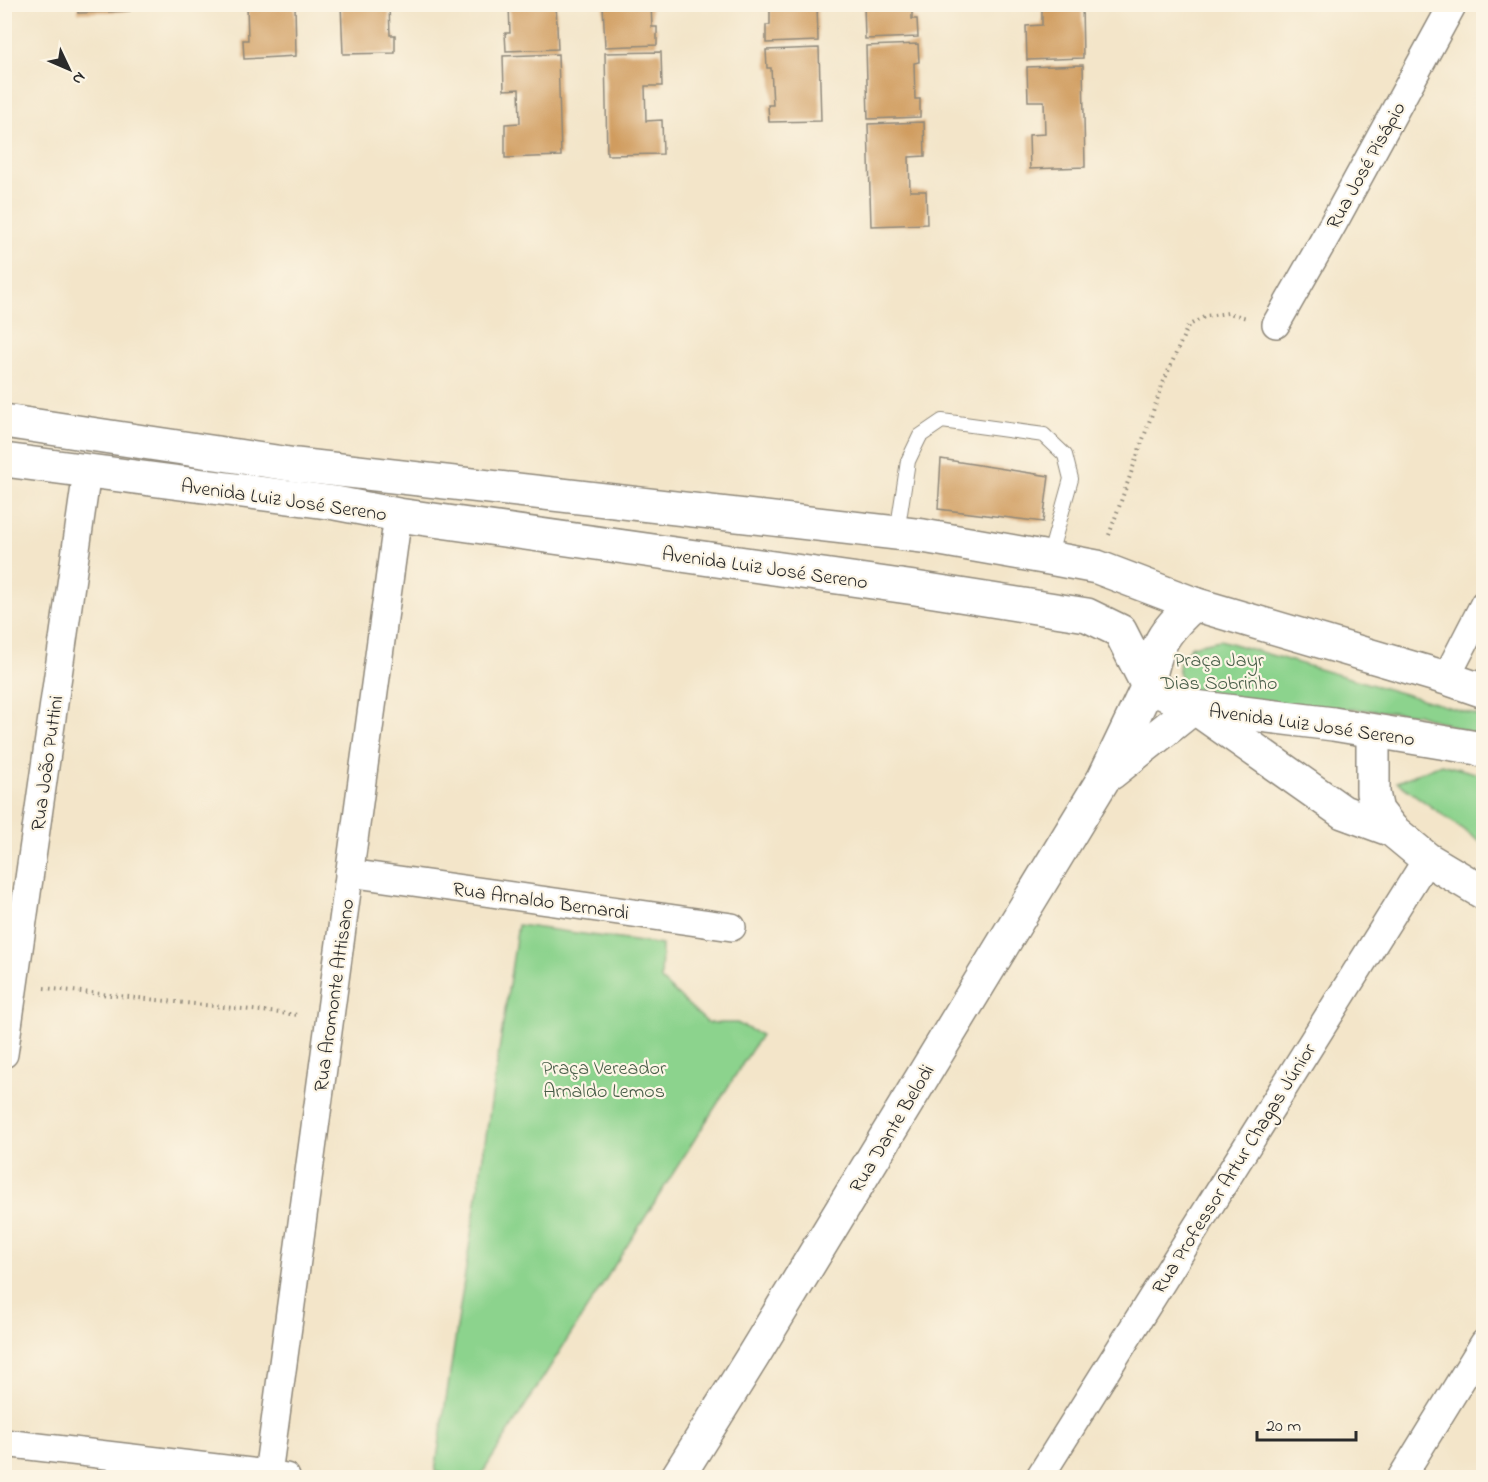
<svg xmlns="http://www.w3.org/2000/svg" width="1488" height="1482" font-family="'Indie Flower',sans-serif">
<style>
.green{fill:#8cd38d;stroke:#5c7f5c;stroke-width:1.5}
.building{fill:#d09c5e}
.lines{fill:none;stroke-linecap:round;stroke-linejoin:round}
.lane-casing{stroke:#8f887a;stroke-width:16}
.street-casing{stroke:#8f887a;stroke-width:30}
.secondary-casing{stroke:#8f887a;stroke-width:36}
.primary-casing{stroke:#8f887a;stroke-width:36}
.path{stroke:#8f887a;stroke-width:4;stroke-dasharray:1.5 4.5;stroke-linecap:butt}
.lane{stroke:#fff;stroke-width:14}
.street{stroke:#fff;stroke-width:27}
.secondary{stroke:#fff;stroke-width:33}
.primary{stroke:#fff;stroke-width:33}
.labels{text-anchor:middle;stroke-width:4.5;stroke-linejoin:round;paint-order:stroke}
.street-label{font-size:20px;fill:#2b2b2b;stroke:#fcf5e5}
.park-label{font-size:20px;fill:#485d48;stroke:#fcf5e5}
</style>
<rect width="100%" height="100%" fill="#fcf5e5"/>
<filter id="ink" filterUnits="userSpaceOnUse"><feTurbulence type="fractalNoise" baseFrequency=".0167" numOctaves="2"/><feDisplacementMap in="SourceGraphic" scale="12" xChannelSelector="R" yChannelSelector="G"/><feConvolveMatrix kernelMatrix="1 2 1 2 8 2 1 2 1" color-interpolation-filters="sRGB"/></filter>
<filter id="wash" filterUnits="userSpaceOnUse"><feTurbulence type="fractalNoise" baseFrequency=".008" numOctaves="4" result="noise"/><feDisplacementMap in="SourceGraphic" scale="24" xChannelSelector="R" yChannelSelector="G"/><feGaussianBlur stdDeviation="1.35" result="paint"/><feColorMatrix in="noise" values="0 0 0 0 0 0 0 0 0 0 0 0 0 0 0 0 0 1.4 0 .05"/><feComposite in="paint" operator="in"/></filter>
<g filter="url(#wash)">
<rect width="100%" height="100%" fill="#f3e5c9"/>
<!-- green -->
<g class="green">
<polygon points="1220,640 1483,717 1483,737 1417,714 1204,698 1182,682 1178,671 1181,658 1192,646"/>
<polygon points="1441,764 1483,775 1483,844 1397,782"/>
<polygon points="518,925 662,945 661,980 708,1023 737,1023 761,1035 480,1477 453,1477 435,1472"/>
</g>
<g id="blocks">
<!-- building -->
<g class="building">
<polygon points="78,4 130,4 130,11 78,13"/>
<polygon points="247,4 295,4 296,56 244,59 243,40 248,40"/>
<polygon points="341,4 389,4 390,35 395,35 395,53 343,54"/>
<polygon points="509,4 556,4 558,49 506,51 505,33 510,33"/>
<polygon points="603,4 651,4 652,27 657,27 657,45 605,47"/>
<polygon points="770,4 817,4 818,41 766,43 766,25 770,25"/>
<polygon points="864,4 912,4 912,19 917,19 918,37 865,39"/>
<polygon points="1042,4 1082,4 1083,58 1027,60 1026,26 1042,25"/>
<polygon points="918,44 919,62 914,63 915,99 920,99 920,117 868,119 866,46"/>
<polygon points="819,48 821,121 769,122 768,105 773,105 771,68 767,68 766,50"/>
<polygon points="661,52 662,86 645,86 646,121 662,120 663,154 607,155 605,53"/>
<polygon points="558,54 561,156 505,158 505,124 520,123 519,89 504,90 503,56"/>
<polygon points="1083,65 1085,167 1030,169 1029,135 1045,134 1044,101 1028,101 1027,67"/>
<polygon points="924,122 925,156 909,157 910,191 926,191 927,224 871,226 868,124"/>
<polygon points="941,459 1049,476 1043,522 938,509"/>
</g>
</g>
</g>
<g filter="url(#ink)">
<use href="#blocks" fill-opacity="0" stroke="#8f887a" stroke-width="1.5"/>
<g class="lines">
<!-- lane casing -->
<g class="lane-casing">
<polyline id="lane" points="897,533 908,461 920,436 942,421 1044,435 1065,455 1071,479 1049,558"/>
</g>
<!-- street casing -->
<g class="street-casing">
<g id="street">
<polyline points="1276,324 1333,224 1453,4"/>
<polyline points="1446,678 1484,604"/>
<polyline points="349,873 732,927"/>
<polyline points="4,1054 87,472"/>
<polyline points="4,1443 268,1474 286,1477"/>
<polyline points="268,1474 398,515"/>
<polyline points="1039,1478 1427,859"/>
<polyline points="1401,1478 1484,1343"/>
</g>
</g>
<!-- secondary casing -->
<g class="secondary-casing">
<g id="secondary">
<polyline points="1373,732 1373,793 1377,811 1392,830"/>
<polyline points="1111,773 1194,707 1343,812 1392,830 1427,859 1484,893"/>
<polyline points="677,1478 753,1356 1104,778 1148,686"/>
</g>
</g>
<!-- primary casing -->
<g class="primary-casing">
<g id="primary">
<polyline points="4,421 296,465 923,536 1049,558 1097,567 1194,604 1446,678 1484,691"/>
<polyline points="4,460 335,503 398,515 915,588 1087,615 1120,631 1148,686 1194,707 1333,724 1477,748 1484,751"/>
<path d="M1148 686C1156 644 1163 632 1194 604"/>
</g>
</g>
<!-- path -->
<g class="path">
<polyline points="1109,535 1163,383 1188,326 1206,316 1228,313 1247,318"/>
<polyline points="44,988 299,1015"/>
</g>
<!-- lane -->
<use href="#lane" class="lane"/>
<!-- street -->
<use href="#street" class="street"/>
<!-- secondary -->
<use href="#secondary" class="secondary"/>
<!-- primary -->
<use href="#primary" class="primary"/>
</g>
</g>
<g class="labels">
<!-- street labels -->
<g class="street-label">
<text transform="translate(1365 165) rotate(-61)" y="7">Rua José Pisápio</text>
<text transform="translate(284 499) rotate(8)" y="7">Avenida Luiz José Sereno</text>
<text transform="translate(765 567) rotate(8)" y="7">Avenida Luiz José Sereno</text>
<text transform="translate(1312 724) rotate(8)" y="7">Avenida Luiz José Sereno</text>
<text transform="translate(46 763) rotate(-82)" y="7">Rua João Puttini</text>
<text transform="translate(541 900) rotate(8)" y="7">Rua Arnaldo Bernardi</text>
<text transform="translate(333 995) rotate(-82)" y="7">Rua Aromonte Attisano</text>
<text transform="translate(891 1128) rotate(-59)" y="7">Rua Dante Belodi</text>
<text transform="translate(1233 1168) rotate(-58)" y="7">Rua Professor Artur Chagas Júnior</text>
</g>
<!-- park labels -->
<g class="park-label">
<text x="1219" y="666">Praça Jayr<tspan x="1219" dy="23">Dias Sobrinho</tspan></text>
<text x="604" y="1074">Praça Vereador<tspan x="604" dy="23">Arnaldo Lemos</tspan></text>
</g>
</g>
<!-- margin -->
<rect width="1488" height="1482" fill="none" stroke="#fcf5e5" stroke-width="24"/>
<!-- north arrow -->
<g transform="translate(69 69) rotate(134)" stroke="#fcf5e5" stroke-width="4.5" paint-order="stroke">
<path d="M0-4.5L10 22L0 15L-10 22Z" fill="#2b2b2b"/>
<text y="-9" font-size="16" font-weight="bold" text-anchor="middle" fill="#2b2b2b">N</text>
</g>
<!-- scale -->
<path d="M1257 1431v9h99v-9" fill="none" stroke="#2b2b2b" stroke-width="3"/>
<text x="1266" y="1431" font-size="18" fill="#2b2b2b" stroke="#fcf5e5" stroke-width="4.5" paint-order="stroke">20 m</text>
</svg>
